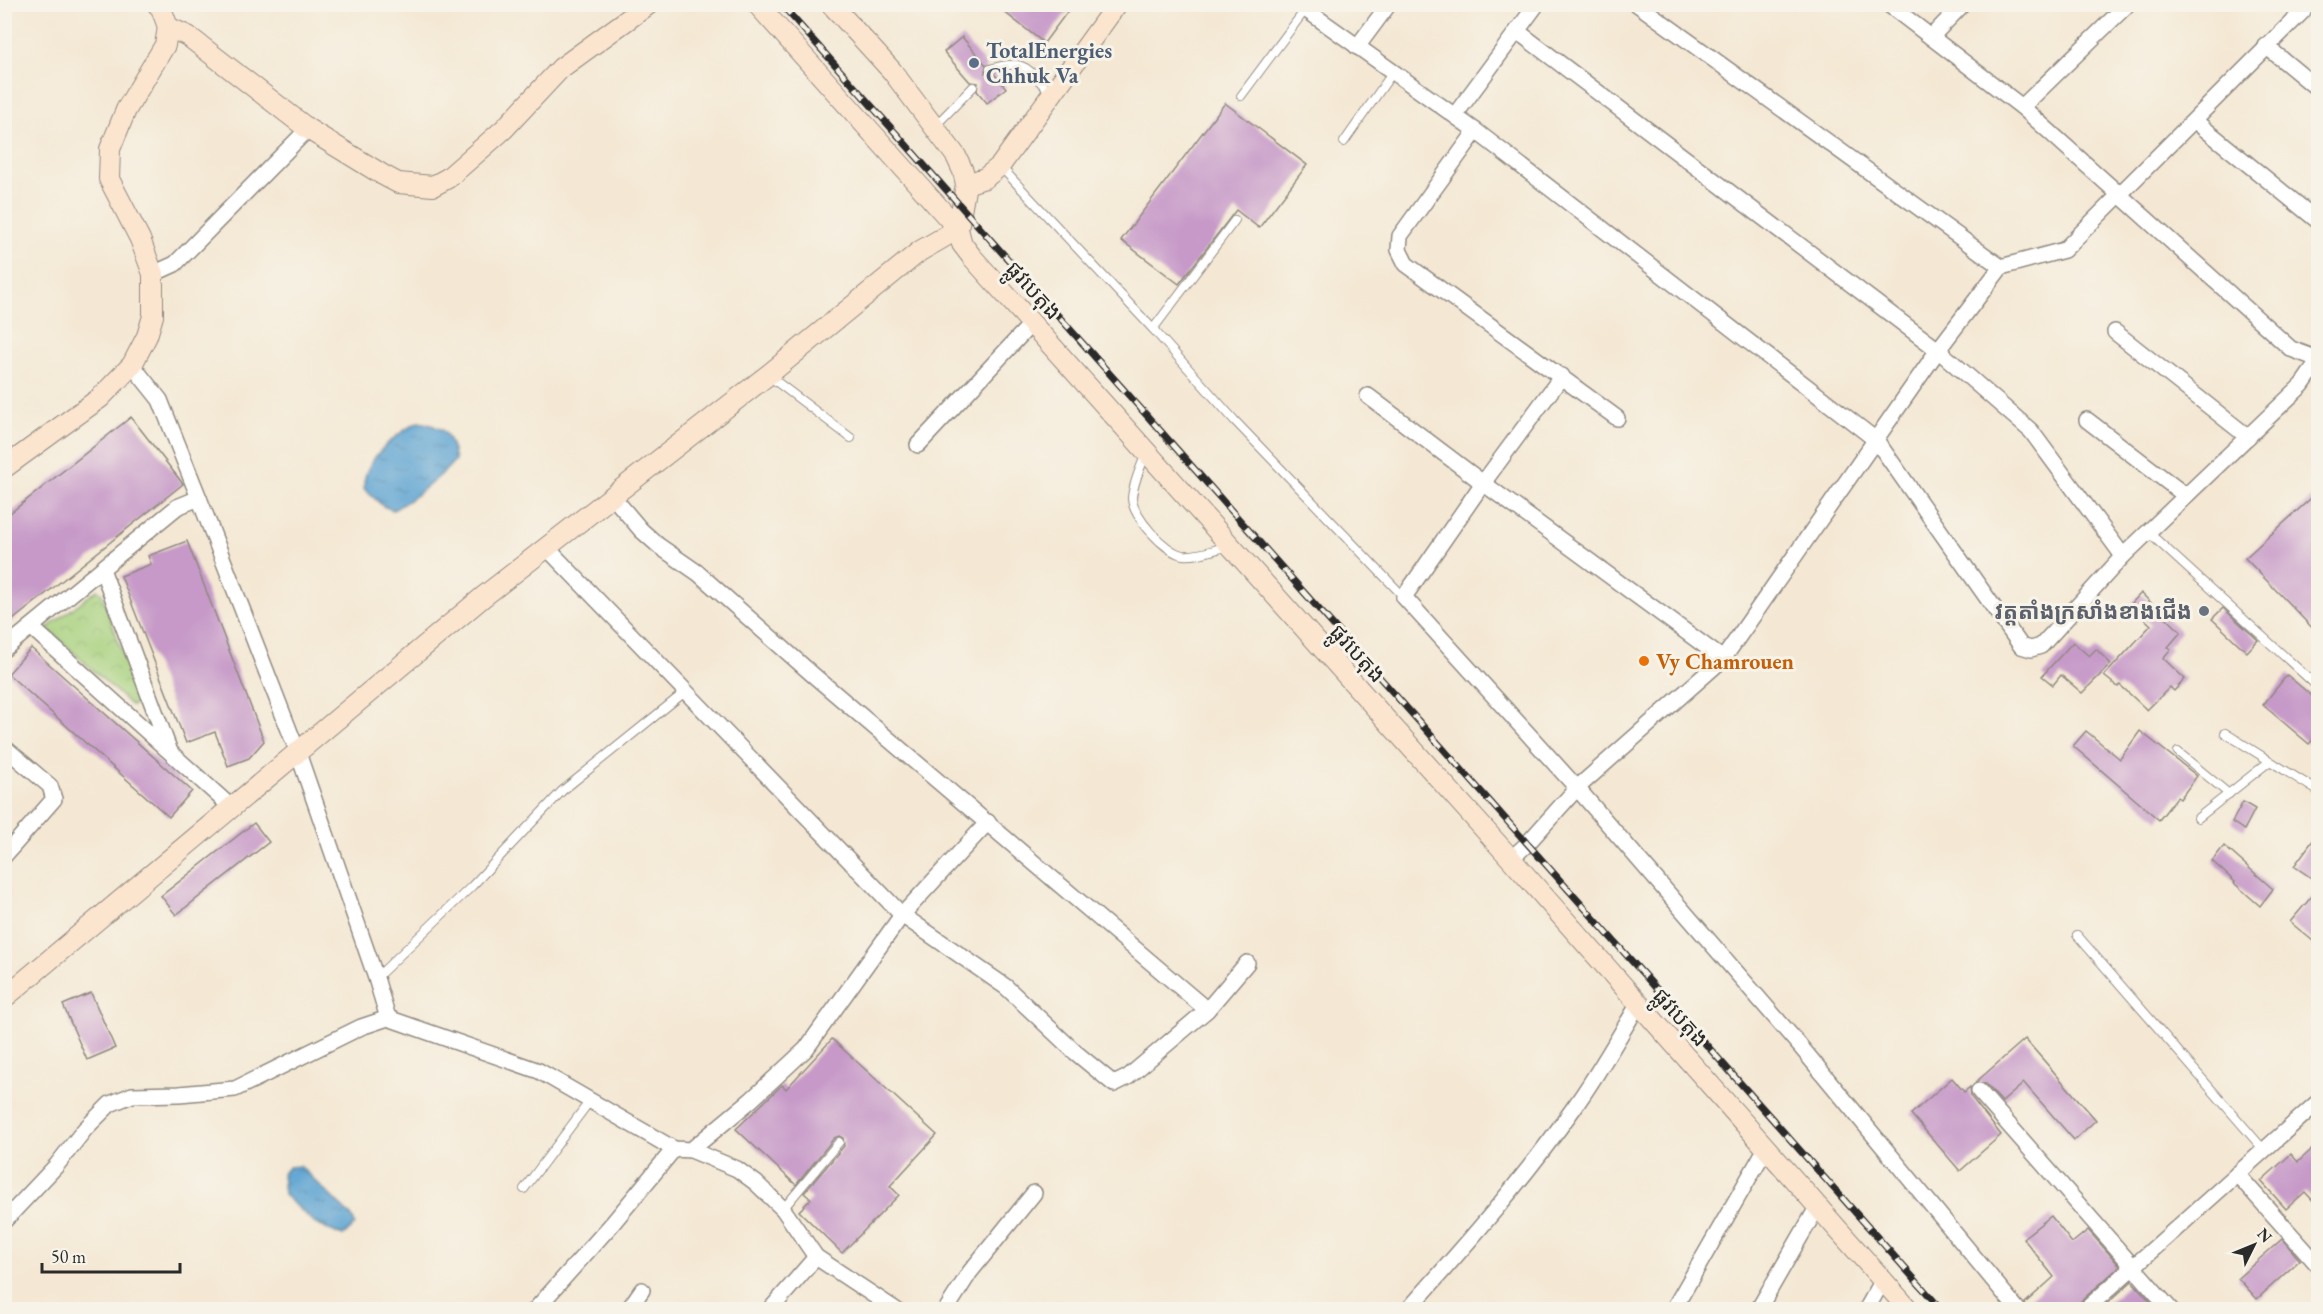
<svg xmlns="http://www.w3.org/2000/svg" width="2323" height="1314" font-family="'EB Garamond','Noto Sans Khmer',serif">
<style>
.park{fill:url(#park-crowns);stroke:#687e54;stroke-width:1.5}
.water{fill:url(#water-ripples);stroke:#43677e;stroke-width:1.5}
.building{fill:#c699c8}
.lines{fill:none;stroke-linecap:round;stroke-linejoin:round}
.lane-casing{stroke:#908a80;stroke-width:10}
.street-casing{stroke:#908a80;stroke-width:18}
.secondary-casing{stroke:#908a80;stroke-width:22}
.lane{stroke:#fff;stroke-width:8}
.street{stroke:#fff;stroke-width:15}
.secondary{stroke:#fce5cf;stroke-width:20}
.rail-casing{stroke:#2b2b2b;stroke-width:7}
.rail{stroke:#f7f3e8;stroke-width:4.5;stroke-dasharray:14;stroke-linecap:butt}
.service-dot{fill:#5c6f8a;stroke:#f7f3e8;stroke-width:2}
.worship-dot{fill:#6b7280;stroke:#f7f3e8;stroke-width:2}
.food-dot{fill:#e8710a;stroke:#f7f3e8;stroke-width:2}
.labels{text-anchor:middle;stroke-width:6;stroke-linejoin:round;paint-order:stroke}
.service-label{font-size:22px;font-weight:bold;fill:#4e5e75;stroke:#f7f3e8;text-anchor:start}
.street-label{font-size:22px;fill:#2b2b2b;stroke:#f7f3e8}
.worship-label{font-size:22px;font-weight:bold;fill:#5b616d;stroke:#f7f3e8;text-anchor:end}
.food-label{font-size:22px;font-weight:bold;fill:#c56008;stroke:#f7f3e8;text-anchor:start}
</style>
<defs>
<pattern id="park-crowns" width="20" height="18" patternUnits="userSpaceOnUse" patternTransform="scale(1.5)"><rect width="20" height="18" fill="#a6d07c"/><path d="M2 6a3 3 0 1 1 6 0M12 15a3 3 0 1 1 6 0" fill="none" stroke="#8fb36b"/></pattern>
<pattern id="water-ripples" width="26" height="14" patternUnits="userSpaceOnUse" patternTransform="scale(1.5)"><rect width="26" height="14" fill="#5ba3d2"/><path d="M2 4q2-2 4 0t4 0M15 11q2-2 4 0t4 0" fill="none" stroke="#4b85ab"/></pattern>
</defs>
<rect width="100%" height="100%" fill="#f7f3e8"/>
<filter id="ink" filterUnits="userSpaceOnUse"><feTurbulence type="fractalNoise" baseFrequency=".0167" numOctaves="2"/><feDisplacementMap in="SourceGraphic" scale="12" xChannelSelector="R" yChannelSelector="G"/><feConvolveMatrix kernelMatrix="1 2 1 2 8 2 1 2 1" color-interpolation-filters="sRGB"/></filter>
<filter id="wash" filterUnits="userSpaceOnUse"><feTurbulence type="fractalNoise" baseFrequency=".008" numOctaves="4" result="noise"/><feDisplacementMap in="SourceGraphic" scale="24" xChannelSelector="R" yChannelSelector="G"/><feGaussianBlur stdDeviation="1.35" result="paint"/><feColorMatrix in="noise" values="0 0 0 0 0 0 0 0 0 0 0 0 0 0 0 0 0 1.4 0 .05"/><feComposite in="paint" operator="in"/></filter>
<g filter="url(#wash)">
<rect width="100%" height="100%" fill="#f4e8d4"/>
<!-- park -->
<polygon class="park" points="97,590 102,594 138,699 136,704 132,706 47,628"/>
<!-- water -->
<g class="water">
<path d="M418 422C445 426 450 434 455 460 442 476 412 500 393 510L383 506 364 489C362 460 395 435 418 422Z"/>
<polygon points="300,1166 353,1218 355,1225 343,1236 316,1224 284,1195 282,1174 289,1167"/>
</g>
<g id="blocks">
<!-- building -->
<g class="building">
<polygon points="994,4 1073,4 1044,43"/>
<polygon points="962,37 986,65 985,73 994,74 1006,88 987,103 977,91 978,83 970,82 944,52"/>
<polygon points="1225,103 1307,165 1259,228 1236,210 1179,284 1121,240"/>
<polygon points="131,417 183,484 4,627 4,518"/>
<polygon points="2319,491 2319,635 2245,558"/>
<polygon points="187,541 264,741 249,758 228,766 215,732 186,743 121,576 151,564 148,556"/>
<polygon points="2141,593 2181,632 2168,647 2171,649 2163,658 2185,679 2174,691 2170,687 2147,710 2120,685 2118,687 2104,676 2151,625 2130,605"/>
<polygon points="2223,608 2258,640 2247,652 2212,619"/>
<polygon points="2073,642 2089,656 2096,649 2111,664 2082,693 2061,675 2053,685 2042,676"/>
<polygon points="31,648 192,791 169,817 8,674"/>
<polygon points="2287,675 2319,702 2319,733 2309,744 2263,705"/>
<polygon points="2086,731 2120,759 2140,731 2197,776 2180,799 2177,797 2159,820 2073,746"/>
<polygon points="2243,802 2255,809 2244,830 2232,822"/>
<polygon points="254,823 269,842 176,915 161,896"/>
<polygon points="2319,832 2319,883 2294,866"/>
<polygon points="2224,846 2273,889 2260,906 2234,883 2235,882 2212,861"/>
<polygon points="2319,888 2319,946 2290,922"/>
<polygon points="91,993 115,1048 87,1060 63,1005"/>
<polygon points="832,1039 937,1135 890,1186 899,1195 842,1253 799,1211 811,1199 804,1193 844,1146 843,1138 839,1136 834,1138 796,1185 736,1129 782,1085 786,1089"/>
<polygon points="2025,1039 2096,1120 2074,1140 2024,1083 2002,1102 1986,1084 1976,1082"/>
<polygon points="1952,1078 1964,1092 1970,1087 1971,1097 2001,1135 1960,1171 1911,1114"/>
<polygon points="2319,1143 2319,1207 2305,1192 2286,1209 2261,1181 2291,1154 2298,1162"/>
<polygon points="2051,1216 2072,1243 2088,1230 2120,1266 2079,1303 2076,1310 2028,1310 2025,1303 2054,1277 2023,1238"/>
<polygon points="2282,1239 2300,1260 2257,1299 2238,1278"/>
<polygon points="2132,1281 2158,1310 2100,1310"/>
</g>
</g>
</g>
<g filter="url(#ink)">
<use href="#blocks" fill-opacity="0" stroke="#908a80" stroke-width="1.5"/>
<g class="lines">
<!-- lane casing -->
<g class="lane-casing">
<g id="lane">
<path d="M990 69C1026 58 1026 68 1051 93"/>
<polyline points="1241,96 1305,10"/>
<polyline points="935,126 973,87"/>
<polyline points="1344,142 1393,72"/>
<polyline points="1001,167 1153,329 1235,220"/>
<polyline points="1153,329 1235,421 1404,597"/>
<polyline points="769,376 851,438"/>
<path d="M1146 453C1141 467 1133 483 1132 498 1132 516 1166 553 1183 555 1197 557 1215 549 1229 546"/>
<polyline points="2148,532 2318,687"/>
<polyline points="2225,733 2318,791"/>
<polyline points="2178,752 2229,794"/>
<polyline points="2198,818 2270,761"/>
<polyline points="2077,935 2264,1150"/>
<polyline points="376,978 472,886 562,791 685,692"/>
<polyline points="524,1189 589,1102"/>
<polyline points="783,1209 839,1142"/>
</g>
</g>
<!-- street casing -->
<g class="street-casing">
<g id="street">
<polyline points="1298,4 1476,131 1876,440 2021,646 2031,649 2041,646 2123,556 2031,431 1938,350 1517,31"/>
<polyline points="1637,4 2001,267"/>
<polyline points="1888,4 2022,107 2291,349 2318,359"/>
<polyline points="1931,37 1963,4"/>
<polyline points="2266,46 2318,89"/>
<polyline points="1357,47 1389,4"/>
<polyline points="2022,107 2128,4"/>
<polyline points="1455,115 1537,4"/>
<polyline points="2195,121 2318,221"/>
<polyline points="1476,131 1400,236 1399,250 1406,264 1617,418"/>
<polyline points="153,274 175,264 308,129"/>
<polyline points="2115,332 2248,437"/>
<polyline points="132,365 160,400 199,498 298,753 376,978 388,1018"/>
<polyline points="1562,376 1483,483 1404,597 1577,788 1800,1046 2018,1310"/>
<polyline points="1368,396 1483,483 1723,659"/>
<polyline points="2087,420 2186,496"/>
<polyline points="918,445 1032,323"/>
<polyline points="613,497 641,530 659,546 698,573 812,674 1207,1010"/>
<polyline points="547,548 902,915 1006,987 1075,1052 1114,1084 1128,1077 1207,1010 1247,963"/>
<polyline points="2123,556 2302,385 2318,362"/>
<polyline points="102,569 169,749"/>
<polyline points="31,627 231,807"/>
<polyline points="4,649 177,507 199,498"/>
<polyline points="4,747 50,786 54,799 4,856"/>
<polyline points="1511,859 1527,844 1577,788 1723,659 1938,350 2001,267 2064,250 2303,11"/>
<polyline points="1979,1091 2171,1310"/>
<polyline points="691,1150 751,1100 806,1049 902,915 988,822"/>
<polyline points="2237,1174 2318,1265"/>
<polyline points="4,1221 56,1166 85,1129 110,1104 132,1095 179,1094 235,1089 361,1027 388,1018 539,1071 674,1149 691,1150 737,1169 756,1183 783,1209 816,1257 896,1310"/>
<polyline points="535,1310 612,1224 674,1149"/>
<polyline points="628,1310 642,1290"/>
<polyline points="770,1310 816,1257"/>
<polyline points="946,1310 970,1272 1034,1193"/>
<path d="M1408 1310C1466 1245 1523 1180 1573 1109 1597 1076 1617 1040 1638 1005"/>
<polyline points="1673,1310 1766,1148"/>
<polyline points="1758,1310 1818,1206"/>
<polyline points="1866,1310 1883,1280"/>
<polyline points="2085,1310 2318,1102"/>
</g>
</g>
<!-- secondary casing -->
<g class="secondary-casing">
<g id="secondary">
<polyline points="157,4 161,8 168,27"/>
<polyline points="831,4 892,71 956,156 963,171 966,184 958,229 962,244 972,257 1511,859 1909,1310"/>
<polyline points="168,27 188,36 308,129 383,175 398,183 433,186 448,178 504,129 561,68 649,4"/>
<polyline points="966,184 985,178 1000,166 1117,4"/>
<polyline points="4,468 100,398 132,365 147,336 153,316 153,274 140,239 109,179 110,149 126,110 165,45 168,27"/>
<polyline points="4,998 483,597 768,375 920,251 958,229 757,4"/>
</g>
</g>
<!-- lane -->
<use href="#lane" class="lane"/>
<!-- street -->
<use href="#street" class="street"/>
<!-- secondary -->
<use href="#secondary" class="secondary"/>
<!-- rail casing -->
<g class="rail-casing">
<polyline id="rail" points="781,4 1942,1310"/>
</g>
<!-- rail -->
<use href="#rail" class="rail"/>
</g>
</g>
<!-- markers -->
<circle class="service-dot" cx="974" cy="63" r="6"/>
<circle class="worship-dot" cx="2204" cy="611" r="6"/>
<circle class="food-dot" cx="1644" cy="661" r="6"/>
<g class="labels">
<!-- service labels -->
<g class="service-label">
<text x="986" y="58">TotalEnergies<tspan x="986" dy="25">Chhuk Va</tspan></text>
</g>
<!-- street labels -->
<g class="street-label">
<text transform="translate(1034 290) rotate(48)" y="8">ផ្លូវបេតុង</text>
<text transform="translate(1358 653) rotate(48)" y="8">ផ្លូវបេតុង</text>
<text transform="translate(1681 1017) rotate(48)" y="8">ផ្លូវបេតុង</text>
</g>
<!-- worship labels -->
<g class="worship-label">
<text x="2192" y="619">វត្តតាំងក្រសាំងខាងជើង</text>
</g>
<!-- food labels -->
<g class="food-label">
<text x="1656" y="669">Vy Chamrouen</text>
</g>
</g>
<!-- margin -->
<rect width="2323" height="1314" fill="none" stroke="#f7f3e8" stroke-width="24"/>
<!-- north arrow -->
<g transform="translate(2254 1245) rotate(47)" stroke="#f7f3e8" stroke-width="4.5" paint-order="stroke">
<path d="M0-4.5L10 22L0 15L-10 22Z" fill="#2b2b2b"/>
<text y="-9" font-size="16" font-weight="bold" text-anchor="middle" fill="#2b2b2b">N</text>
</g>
<!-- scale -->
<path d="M42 1263v9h138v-9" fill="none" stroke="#2b2b2b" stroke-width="3"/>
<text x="51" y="1263" font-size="18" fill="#2b2b2b" stroke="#f7f3e8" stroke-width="4.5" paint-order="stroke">50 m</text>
</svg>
